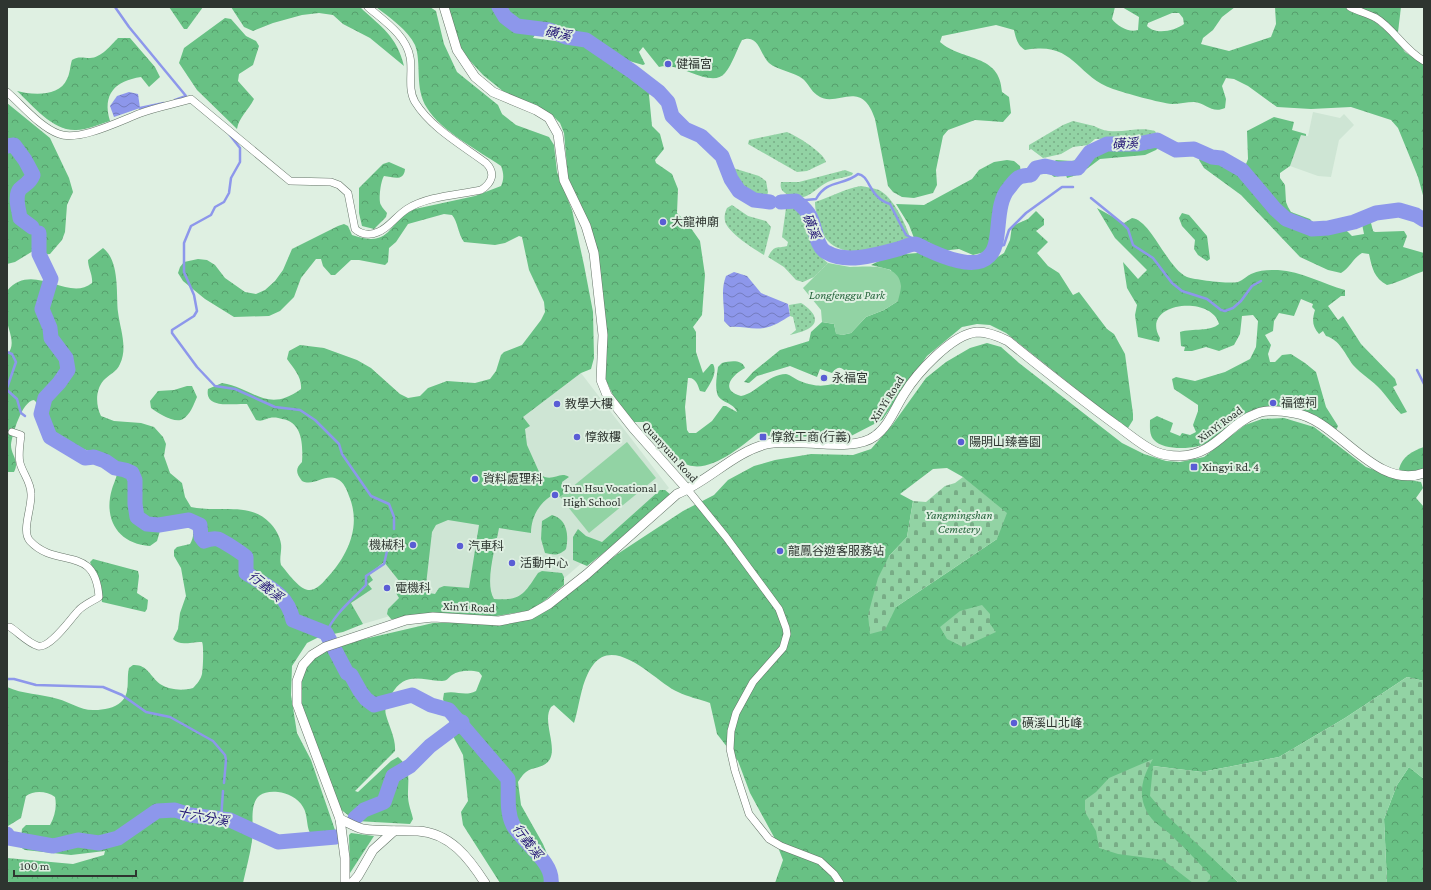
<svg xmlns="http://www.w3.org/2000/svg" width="1431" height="890" font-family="'Crimson Pro','Noto Sans TC',serif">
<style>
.built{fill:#cee5d4}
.grass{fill:url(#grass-dots)}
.forest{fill:url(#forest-crowns);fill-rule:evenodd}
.cemetery{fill:url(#cemetery-stones)}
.park{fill:#92d3a4}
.water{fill:url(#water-waves)}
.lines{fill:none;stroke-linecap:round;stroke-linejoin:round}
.stream{stroke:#8d97eb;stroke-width:2.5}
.river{stroke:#8d97eb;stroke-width:15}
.minor-casing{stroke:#667569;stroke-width:8}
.tertiary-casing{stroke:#667569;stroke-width:10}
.minor{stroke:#fff;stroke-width:7}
.tertiary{stroke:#fff;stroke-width:9}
.poi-dot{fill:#5a5dd5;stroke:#dff0e2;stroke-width:1.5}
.labels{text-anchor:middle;stroke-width:4;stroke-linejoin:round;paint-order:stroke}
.poi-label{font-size:12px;fill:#2e3530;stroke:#dff0e2;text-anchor:start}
.park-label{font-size:12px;font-style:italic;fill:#28663e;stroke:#dff0e2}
.street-label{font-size:12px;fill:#2e3530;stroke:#dff0e2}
.water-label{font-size:13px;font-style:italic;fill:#201274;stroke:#dff0e2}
</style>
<defs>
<pattern id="grass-dots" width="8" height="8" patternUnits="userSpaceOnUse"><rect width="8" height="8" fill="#92d3a4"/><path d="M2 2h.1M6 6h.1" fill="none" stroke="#78ac86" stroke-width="1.8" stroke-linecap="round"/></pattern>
<pattern id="forest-crowns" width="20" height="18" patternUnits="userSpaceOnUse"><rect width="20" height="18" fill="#68c184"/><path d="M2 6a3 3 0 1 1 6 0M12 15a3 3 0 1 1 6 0" fill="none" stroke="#569e6c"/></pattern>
<pattern id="cemetery-stones" width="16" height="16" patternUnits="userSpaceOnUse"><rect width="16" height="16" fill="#92d3a4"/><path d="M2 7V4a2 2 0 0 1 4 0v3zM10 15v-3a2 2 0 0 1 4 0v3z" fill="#78ac86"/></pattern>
<pattern id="water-waves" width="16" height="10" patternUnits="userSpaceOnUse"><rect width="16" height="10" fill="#8d97eb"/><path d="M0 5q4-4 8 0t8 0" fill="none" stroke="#747cbf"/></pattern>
</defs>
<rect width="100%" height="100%" fill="#dff0e2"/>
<!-- built -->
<g class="built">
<polygon points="1313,112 1340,118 1344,114 1354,125 1339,140 1331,177 1318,176 1290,166 1301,135 1308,136"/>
<polygon points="581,373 669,488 533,605 410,610 363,624 339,582 523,417"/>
</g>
<!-- grass -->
<g class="grass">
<path d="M1073 121C1080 123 1087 124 1094 126 1099 128 1104 131 1109 131 1125 133 1139 126 1155 131L1156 133 1130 142 1116 139H1095L1088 145 1073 147 1061 154 1043 158 1031 149 1029 150V145L1063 125Z"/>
<path d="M787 132C797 136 823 152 826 162L807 171 797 172 748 144 749 140Z"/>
<path d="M733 168 759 176 766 181 768 192 767 196C749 202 736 184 733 168Z"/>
<path d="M845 170 853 173 852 175C845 178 837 178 830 181 813 188 807 206 785 193 781 190 780 187 781 182H799Z"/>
<path d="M861 186C866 187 874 188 879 190 894 198 905 223 910 237L908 241C879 251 828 265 819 223 817 215 815 210 815 202 831 197 844 189 861 186Z"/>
<path d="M732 205 748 216 766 221 771 227 764 255C754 249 727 232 725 221 724 217 725 212 727 208Z"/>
<path d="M789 206C823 213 806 249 828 263L814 277 803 282 796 280 784 267 768 257C775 244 776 249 787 246L788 242 782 237 786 208Z"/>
<path d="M801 303C808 307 821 318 812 326 807 331 797 333 790 335L796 330 793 317 790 316 789 305Z"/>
</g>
<!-- forest -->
<g class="forest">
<polygon points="169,7 203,7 187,29 184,29"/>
<path d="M231 7H360C381 27 397 36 404 66L370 38 343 24 333 15 319 13 302 15 273 23 253 31 244 27Z"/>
<path d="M376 7H430L436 11 444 44 457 72 498 105 502 114 516 125 549 137 554 145 557 172 572 210 584 265 593 312 594 358 591 369 581 373 523 417 530 426 525 429 527 445 540 474C552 484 559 470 569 477L562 482 564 494 560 497 551 496C538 504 531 519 531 533L499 528C496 546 484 583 494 599 521 601 524 594 538 573L542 571 562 573 564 577V585L533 610 490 617 391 619 387 614 388 609 399 598 396 593 404 587 384 562 369 574 373 580 368 584 372 589 351 603 363 624 343 632 319 637 307 643 292 666 291 695 297 733 311 760 335 830 334 833H310C306 825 308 815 303 807 298 798 287 793 278 792 244 789 255 819 252 841 250 855 246 869 243 883H11L7 881V858L73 864 104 855 105 851 71 855 25 850 20 847 22 829 26 825H50C55 816 57 806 55 797 47 791 34 790 26 796L21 818 8 826 7 830V687C22 694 41 694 58 699 70 702 81 711 95 710 103 710 115 708 121 702 131 693 126 680 129 668L133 665C147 664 150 676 160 684 169 690 183 691 193 688 197 684 201 679 202 674 203 669 204 645 202 642 193 641 180 647 173 639L178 629 180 613 186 596 181 568 174 556V550L177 547 190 544C194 537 195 529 189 523L163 521 157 541 150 546C118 544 103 519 112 489 115 479 120 473 115 462 82 440 38 454 36 402L34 400C22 401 12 435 11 445 11 455 20 461 14 472H7V354C17 346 8 329 7 321 6 311 7 301 7 291 33 260 68 303 92 283 93 275 88 268 88 260L103 248C120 261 116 294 118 312 120 329 128 347 120 364 117 372 108 375 103 381 95 391 96 406 101 416L114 421 141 423 154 427 163 437 166 444 164 456 170 473 182 483 185 497 191 507C218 513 249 501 270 523 275 528 280 536 281 544 282 551 279 558 281 565 288 573 298 588 308 590 315 591 322 584 326 579 347 557 362 527 349 496 347 490 344 482 337 479 325 473 314 487 302 481 296 473 295 469 302 462 303 446 303 422 282 419 279 418 274 417 270 418 264 419 263 422 256 420L247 404C235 403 204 410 208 389L222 383C254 388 267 414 301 389 302 377 294 369 287 359L289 351 300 345 324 348 357 360 371 368 400 394 408 398 420 396 428 388 447 381 475 383 490 379 496 371 501 355 504 352 522 345 541 320 545 312 544 302 529 270 522 237 519 236 505 243 495 245 464 242C458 234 458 222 452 215L444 214 408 224 396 242 389 248 388 262 385 265 359 260H351L335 275H331L323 266 321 259H316L301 278 294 297 280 311 269 316 234 317 205 299 183 281 178 273 180 267 184 262 198 259 207 260 215 265 225 278 245 292 256 294 265 290 275 281 283 270 292 249 338 226 344 224 348 226 352 235C393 249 386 222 415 209L475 196 501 186C504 179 504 174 501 166 479 151 440 130 427 108 414 88 422 63 415 45 408 30 389 17 376 7ZM448 520 479 525 469 588 444 586 439 588 435 594 429 593 427 591 426 585 432 532 436 525Z"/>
<path d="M447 7H1115L1112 19C1117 26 1129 33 1138 30L1139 17 1122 7H1235L1222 17 1213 30 1203 38 1201 44 1229 51 1271 37 1276 24 1275 7H1345L1374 21 1395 38 1405 52 1422 63 1424 62V199L1418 177 1398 128 1391 120 1351 107 1311 109 1277 107 1248 86 1234 79 1226 78 1222 86 1226 99 1225 108C1212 114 1206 103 1194 102 1187 102 1179 104 1172 104 1160 103 1125 93 1113 89 1074 75 1075 41 1025 50 1017 45 1016 38 1014 30L996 25 942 36 940 42C963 62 1000 53 1002 92L1009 97 1011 113 1003 122 975 120 948 130 943 136 936 170 937 185 933 193 914 198 902 197 893 192 888 186 875 119C861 76 836 110 817 95 811 91 808 83 803 79 794 72 777 70 769 63 760 55 759 33 742 40 736 51 733 63 725 73 711 90 679 60 659 67L643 47 639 52 645 64 643 65 619 58 596 42 581 37 551 32H537L533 38 585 45 609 58 637 84 653 89 649 95 652 126 660 134 664 149 655 160 656 163 672 174 678 189 677 213 688 224 700 241 705 275 702 315 693 327 696 332V352L703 373 711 364H713C718 373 710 384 705 392L700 391C698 386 696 377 688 378L685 407 687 430 689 433H696L712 421 723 406H726L737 412C734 402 719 403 717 393 715 385 717 375 718 367L722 363C730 361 742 359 745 368 732 375 719 390 741 396 757 393 768 374 786 374 791 375 795 379 800 381 818 388 825 386 842 382L847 374C842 366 838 366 832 373L820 369 817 377 790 366 757 376 749 383 744 382 753 372 780 350 809 341 811 332 822 322 834 324 836 333 842 335 851 333 866 317 884 310 898 301 891 270 871 265 891 255 918 253 966 267 991 261 1004 253 1010 240 1012 226 1028 219 1036 211 1044 219V225L1036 231 1048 242 1037 253 1048 266 1059 273 1073 295 1079 292 1107 329 1114 334 1125 354 1133 414V420L1128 428 1119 423 1006 333 990 325 977 324 962 327 927 356 882 420 851 436 773 437 758 433C742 446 711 473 688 465 674 460 654 434 644 422H634C621 410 611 394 605 377L601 279 568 178 564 133 560 123 553 116 504 92 483 75 460 50ZM1172 13H1179L1183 18 1184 24C1175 31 1155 35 1147 26L1148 23Z"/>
<polygon points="1355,7 1401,7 1398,32"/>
<path d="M225 18 231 19 246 36 256 41 259 46 253 65 239 74 238 81 254 99C248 111 239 117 237 129L197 90 179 63 184 48Z"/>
<path d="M118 38H130L155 67 160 77 149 87 141 77C115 81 102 94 110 121 99 124 87 130 76 130 53 131 33 106 17 91 32 95 60 97 67 79 70 74 70 66 72 60 79 56 82 58 90 58 101 58 111 45 118 38Z"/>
<polygon points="7,103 50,138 69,178 73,192 67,205 65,232 62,240 50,254 42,255 33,251 15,262 7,264"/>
<path d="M1274 117 1294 122 1292 130 1306 134V136L1301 135 1290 166 1280 173V178L1285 185 1286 202 1288 207 1291 212 1310 219 1315 225C1333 227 1338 220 1352 236L1364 234 1361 219 1366 215H1369L1373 231 1375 232 1404 231 1407 236 1403 247 1424 253V271C1411 275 1401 282 1387 285 1374 278 1372 268 1369 254L1362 253C1353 258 1350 268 1341 273L1328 270 1300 257 1241 195 1204 168 1199 160 1202 154 1246 164 1248 159 1247 131Z"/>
<path d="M1116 139 1141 144H1153L1158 148 1156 150 1145 155 1100 159 1080 174 1067 178 1066 175 1054 177 1050 173C1048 167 1051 164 1056 160L1072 161 1080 159 1086 153 1109 140Z"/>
<polygon points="1007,160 1014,161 1020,166 1021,173 1017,179 1000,193 991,248 985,252 973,255 959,249 941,251 930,243 914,238 909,225 896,204 924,205 972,179 979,170 994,162"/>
<path d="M389 162 405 169C404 182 393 177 384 176 381 180 378 200 381 205 382 208 385 210 387 213L386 217 374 229 362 226 359 213V188L383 164Z"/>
<path d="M1097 208 1124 223 1132 218C1151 220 1167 268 1187 277 1196 280 1229 284 1238 282 1243 280 1247 276 1251 274 1260 270 1269 270 1278 270 1301 271 1323 284 1345 290V296H1341L1328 306 1338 320 1343 316 1361 344 1395 379 1397 385 1393 387 1407 412 1401 414C1393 406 1388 398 1381 390 1373 381 1361 374 1353 365 1345 354 1340 340 1326 336L1323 331 1319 334C1312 326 1312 320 1315 310L1312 307 1313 304 1301 299 1294 316 1279 313 1274 321 1273 331 1265 335 1271 345 1268 354 1270 362H1275L1282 355 1291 354 1305 363 1316 372 1326 407 1338 426 1336 430C1319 424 1303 419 1286 414 1280 412 1272 408 1266 408 1241 408 1230 429 1212 441 1200 449 1165 452 1154 440 1149 435 1150 426 1150 420L1157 416 1173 423 1170 432 1180 436 1182 433 1190 435 1196 432 1193 425 1198 411V405L1174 389 1172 379 1176 377 1195 381 1225 372 1250 359 1256 347 1258 321 1253 315 1242 316 1240 334 1234 345 1219 351 1206 347 1192 351H1184L1185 347 1181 346 1180 332C1193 328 1210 332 1219 324 1211 294 1139 303 1160 338L1159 342 1138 337 1135 315 1137 305 1127 288 1123 262 1138 279 1147 270 1115 238Z"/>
<polygon points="1182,213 1189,215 1207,236 1210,259 1207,261 1198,255 1194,249 1195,240 1182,226 1179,218"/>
<path d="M987 343 1001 347 1019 363 1122 443 1144 454 1166 461 1180 462 1204 457 1245 425 1262 419 1284 418 1314 427 1366 467 1397 478 1421 482 1423 488 1416 498 1424 507V681L1407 677 1345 718 1279 757 1202 772 1153 766 1215 860 1239 883H775L783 860 774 837 750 793 738 761 717 734 710 703C699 699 688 697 678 692 658 684 616 634 593 665 581 681 580 704 574 723L554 705 551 707C542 721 557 745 550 759 544 769 534 766 526 772 523 774 520 779 518 782L521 805 543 844 559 883H500L463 825 461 812 468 801 463 755 454 738 443 699 444 693C457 690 464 697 476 691L482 676 479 672C471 670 459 670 452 675 448 678 447 681 442 681 419 680 405 671 391 695 387 702 384 708 386 715 389 726 396 739 395 751L355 791 358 792 391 761 398 757C415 772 405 786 409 804 410 809 412 814 413 819L410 824 356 821 340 809 300 700 301 682 307 663 314 654 343 644 433 623 489 622 534 616 619 553 683 511 714 495 728 480 754 466 775 460 811 454 853 455 871 449 893 424 926 378 946 362 970 348ZM947 468 963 477 997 539 896 607 889 556 907 537 913 501 900 494 933 469Z"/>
<path d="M187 386H192L197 397C194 404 190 415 183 419 175 424 158 413 151 408L150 401 158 391 174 390Z"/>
<path d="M1424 447V472H1401L1399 469C1402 457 1412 451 1424 447Z"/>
<polygon points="660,490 665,490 671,495 670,500 587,566 573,560 573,537 578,529 586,536 602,542"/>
<path d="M552 515C567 519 569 535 566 549 559 556 554 555 545 553L541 539 542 521Z"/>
<polygon points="93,559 138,571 139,576 137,593 148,600 147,609 145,612 102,602 100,587 90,562"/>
<polygon points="1409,767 1424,779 1424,883 1387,883 1384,819 1397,785"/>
<polygon points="351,833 374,836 350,873 349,835"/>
</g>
<!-- cemetery -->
<g class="cemetery">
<polygon points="963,477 1007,513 997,539 896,607 885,630 870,634 868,615 878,578 889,556 907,537 913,501 926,502 945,486 955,483"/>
<polygon points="982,605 990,614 990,624 996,632 963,647 947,639 940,627 960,611"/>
<polygon points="1407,677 1424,681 1424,779 1409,767 1397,785 1384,819 1387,883 1239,883 1166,815 1150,796 1153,766 1202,772 1279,757 1345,718"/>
<path d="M1153 759C1141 779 1136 799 1152 819 1158 826 1167 830 1173 837 1187 850 1199 863 1212 877L1206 883H1193L1163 860 1118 854 1099 848 1096 831 1085 812V800L1096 792 1109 778Z"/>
</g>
<!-- park -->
<g class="park">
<path d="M828 263C835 264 843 266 850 267 866 267 899 262 901 286 901 290 899 297 898 301L884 310 866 317 851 333 842 335 836 334 834 324 822 322 821 310 803 288Z"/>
<polygon points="627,442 656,478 589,533 560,497"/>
</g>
<!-- water -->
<g class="water">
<polygon points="129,92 138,94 140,108 114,117 110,106 117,96"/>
<path d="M734 272 747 276 761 293 788 304 790 316C783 320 773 327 764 328 752 330 742 326 730 327L724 321C725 306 720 291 726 276Z"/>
</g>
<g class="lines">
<!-- stream -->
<g class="stream">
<polyline points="115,7 129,27 186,96 175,100"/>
<polyline points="140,108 164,103"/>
<polyline points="229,134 240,148 240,162 231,178 229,193 224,202 215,207 211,215 191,226 184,243 184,272 194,295 197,311 194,316 172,330 172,333 197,367 215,386 235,389 275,407 300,410 315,420 339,444 342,454 371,496 389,504 394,517 394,529"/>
<polyline points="1091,198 1123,224 1128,229 1133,245 1153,258 1172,283 1182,291 1207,299 1221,310 1225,311 1233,308 1241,301 1252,286 1261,281"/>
<path d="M796 201 816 199C827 179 844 186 858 174 870 175 869 198 890 204L906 235 912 238 915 244"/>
<polyline points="995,247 1004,245 1009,230 1026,213 1062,187 1073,187"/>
<polyline points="7,352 12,354 16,362 7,388"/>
<polyline points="1417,370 1424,384"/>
<polyline points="7,390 17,399 21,413 25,416"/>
<path d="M326 633C335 613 352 600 366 585V576L384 564 390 538"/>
<polyline points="7,679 14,679 36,685 103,687 122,695 146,712 170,717 213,741 225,755 226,760 224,783"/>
<polyline points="221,819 223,791"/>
</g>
<!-- river -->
<g class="river">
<polyline points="499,7 505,17 517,26 549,30 566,37 586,40 633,72 659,92 668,102 672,116 685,129 701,136 722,156 731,179 739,191 754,200 770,202"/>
<path d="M7 146 14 145 25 160 33 175C30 183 26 183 20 189 14 196 19 210 20 218L32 227"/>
<path d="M781 202 796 201C802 206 807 210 810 216 816 226 815 246 826 252 846 264 876 255 898 249 902 248 910 244 915 244 918 244 923 248 926 249 941 256 975 271 989 256 1003 244 993 206 1009 188 1017 178 1017 176 1031 175L1036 168 1045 166 1058 169 1078 168 1090 152 1107 144H1138L1157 140 1176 150 1194 149 1212 157 1221 158 1242 170 1275 209 1286 219 1312 229 1328 228 1354 222 1376 213 1399 210 1416 215 1424 220"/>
<path d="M39 233V254L51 279 42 309 50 328 51 338 66 358 68 370 59 383 45 398 41 414 50 437 85 458 94 457 105 461 115 468 125 470 132 473 135 480V504L137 517 147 524 159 525 189 520 200 525 201 537 204 541C209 539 213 538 218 539 223 541 242 553 246 557V573C268 587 287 593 293 620L326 633 347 673 351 675 360 691 366 699 374 705 412 695 431 705 449 710 508 779C509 794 506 811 513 825 522 842 554 862 551 883"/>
<polyline points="355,818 364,810 384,802 393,776 410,766 430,746 462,722"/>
<polyline points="7,834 9,838 53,846 78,840 99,843 118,838 157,811 175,810 190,815 230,820 278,842 336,837"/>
</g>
<!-- minor casing -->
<g class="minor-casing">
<g id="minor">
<path d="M1350 7C1358 11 1368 14 1376 18 1394 29 1404 50 1424 61"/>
<path d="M7 92C23 106 40 127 59 134 79 142 122 120 141 113 157 107 175 104 191 99L290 181 331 182 339 185 348 193 355 229C362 235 369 236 378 232 389 228 396 216 407 209 428 196 457 195 481 190 492 183 496 173 486 163 462 145 431 128 415 102 407 88 413 71 410 57 406 35 384 21 368 7"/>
<polyline points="688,490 726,537 779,609 786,628 787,634 783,648 753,682 736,713 731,731 730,749 735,771 749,814 769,839 781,846 820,861 834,874 840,883"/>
<path d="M7 627H10C19 633 28 643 38 646 50 649 71 618 78 611 83 605 93 601 99 597 95 543 57 570 30 541 21 531 32 508 31 494 31 482 23 474 20 463 18 455 20 444 21 435L12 432"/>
</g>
</g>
<!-- tertiary casing -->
<g class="tertiary-casing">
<g id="tertiary">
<polyline points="444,7 457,50 475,77 493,92 536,110 549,118 558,134 564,180 586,226 594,253 603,335 601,380 607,395 633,428 688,490"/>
<path d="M340 819C347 822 355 827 363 829 381 832 400 830 418 831 450 833 469 858 485 883"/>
<path d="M345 883V858L340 819 297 704V681L303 665 312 655 325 647 406 620 433 617 499 621 530 615 549 604 587 574 677 494C709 481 734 452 767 444 797 437 852 454 875 436 889 426 895 408 904 394 916 374 952 334 977 332 988 332 998 336 1008 341 1044 370 1079 398 1116 425 1129 434 1142 446 1156 452 1163 455 1173 456 1180 456 1216 455 1228 423 1258 413 1268 409 1283 411 1294 413 1338 419 1374 491 1424 473"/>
<polyline points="352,883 358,876 373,850 394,831"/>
</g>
</g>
<!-- minor -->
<use href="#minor" class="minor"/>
<!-- tertiary -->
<use href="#tertiary" class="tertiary"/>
</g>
<!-- markers -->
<g class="poi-dot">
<circle cx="668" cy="64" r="4"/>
<circle cx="663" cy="222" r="4"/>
<circle cx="824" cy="378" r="4"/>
<circle cx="1273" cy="403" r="4"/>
<circle cx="557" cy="404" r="4"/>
<circle cx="577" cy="437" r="4"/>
<rect x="759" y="433" width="8" height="8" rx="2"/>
<circle cx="961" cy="442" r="4"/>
<rect x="1190" y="463" width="8" height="8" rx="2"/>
<circle cx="475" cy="479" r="4"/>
<circle cx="555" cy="495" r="4"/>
<circle cx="413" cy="545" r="4"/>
<circle cx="460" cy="546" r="4"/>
<circle cx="780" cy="551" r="4"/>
<circle cx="512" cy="563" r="4"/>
<circle cx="387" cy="588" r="4"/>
<circle cx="1014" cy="723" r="4"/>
</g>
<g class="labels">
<!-- poi labels -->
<g class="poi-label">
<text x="676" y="68">健福宮</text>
<text x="671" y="226">大龍神廟</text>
<text x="832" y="382">永福宮</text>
<text x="1281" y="407">福德祠</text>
<text x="565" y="408">教學大樓</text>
<text x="585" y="441">惇敘樓</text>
<text x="771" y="441">惇敘工商(行義)</text>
<text x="969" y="446">陽明山臻善園</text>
<text x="1202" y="471">Xingyi Rd. 4</text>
<text x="483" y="483">資料處理科</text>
<text x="563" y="492">Tun Hsu Vocational<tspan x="563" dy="14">High School</tspan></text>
<text x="405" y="549" text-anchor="end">機械科</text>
<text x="468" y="550">汽車科</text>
<text x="788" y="555">龍鳳谷遊客服務站</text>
<text x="520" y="567">活動中心</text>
<text x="395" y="592">電機科</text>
<text x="1022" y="727">磺溪山北峰</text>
</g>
<!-- park labels -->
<g class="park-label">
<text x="847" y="299">Longfenggu Park</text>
<text x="959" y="519">Yangmingshan<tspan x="959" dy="14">Cemetery</tspan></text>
</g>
<!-- street labels -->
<g class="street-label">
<text transform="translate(887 399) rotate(-57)" y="4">XinYi Road</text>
<text transform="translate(1220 424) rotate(-36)" y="4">XinYi Road</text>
<text transform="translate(670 452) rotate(48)" y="4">Quanyuan Road</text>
<text transform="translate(469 607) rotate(3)" y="4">XinYi Road</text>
</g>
<!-- water labels -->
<g class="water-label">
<text transform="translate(558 33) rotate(13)" y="5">磺溪</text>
<text transform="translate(1125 143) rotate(-3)" y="5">磺溪</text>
<text transform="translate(812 226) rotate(68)" y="5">磺溪</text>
<text transform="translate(266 586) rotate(39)" y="5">行義溪</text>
<text transform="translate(203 816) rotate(11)" y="5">十六分溪</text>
<text transform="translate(528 841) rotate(53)" y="5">行義溪</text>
</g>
</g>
<!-- border -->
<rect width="1431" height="890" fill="none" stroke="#2e3530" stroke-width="16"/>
<!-- scale -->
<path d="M14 870v6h122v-6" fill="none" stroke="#2e3530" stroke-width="2"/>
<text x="20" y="870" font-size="12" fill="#2e3530" stroke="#dff0e2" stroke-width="3" paint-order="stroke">100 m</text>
</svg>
